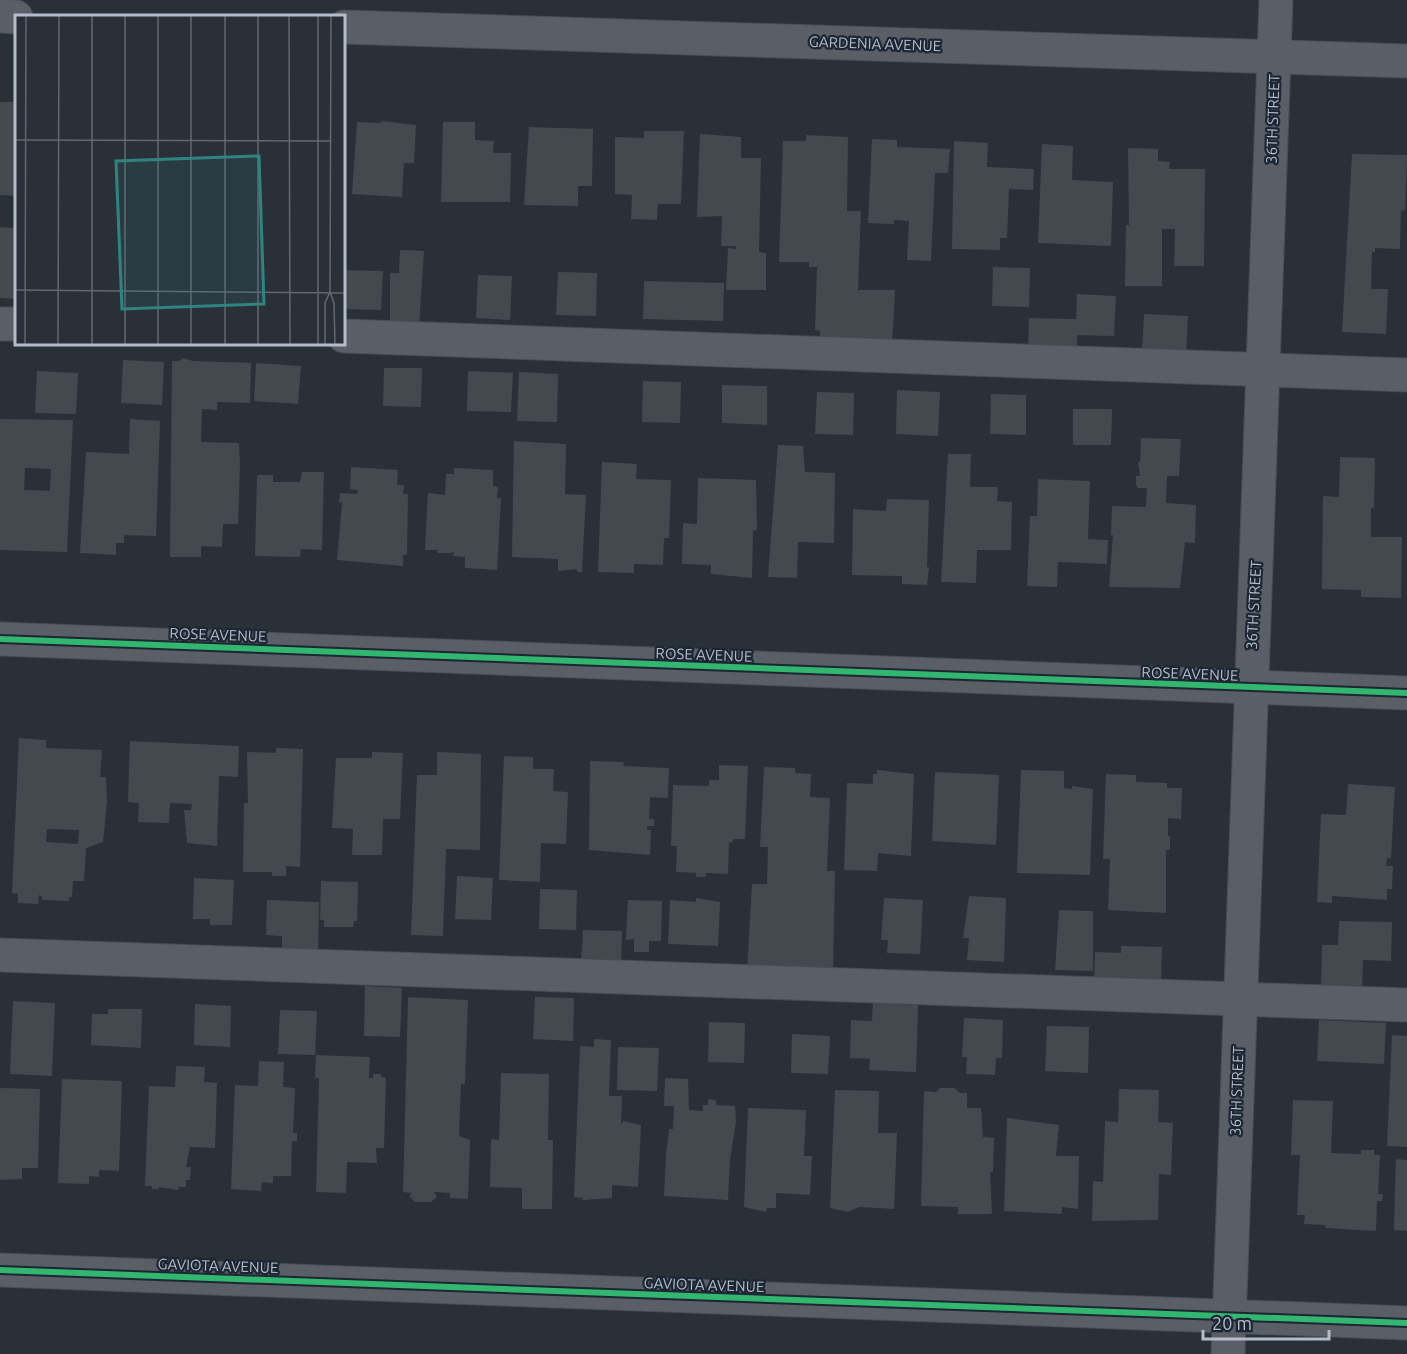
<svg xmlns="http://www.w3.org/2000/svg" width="1407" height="1354" font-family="Ubuntu,sans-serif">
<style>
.building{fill:#444950;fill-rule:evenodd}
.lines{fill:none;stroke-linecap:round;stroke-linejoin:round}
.minor-casing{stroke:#484c53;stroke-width:35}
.minor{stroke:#5a5e66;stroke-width:33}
.cycleway-casing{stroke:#1d2633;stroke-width:10}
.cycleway{stroke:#33b770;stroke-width:6}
.labels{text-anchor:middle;stroke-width:4.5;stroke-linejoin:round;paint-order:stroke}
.street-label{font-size:15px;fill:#b4bcc9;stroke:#1d2633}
.inset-road{fill:none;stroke:#616872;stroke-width:1.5}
.view{fill:#308480;fill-opacity:0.15;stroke:#308480;stroke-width:3}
.inset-edge{fill:none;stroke:#b4bcc9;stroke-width:3}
</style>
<rect width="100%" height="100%" fill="#2a3038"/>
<!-- building -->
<g class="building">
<polygon points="0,102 16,102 16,196 0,195"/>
<polygon points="381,121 416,125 414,163 404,163 402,197 352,194 357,122 381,123"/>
<polygon points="443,122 475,122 475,140 494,141 493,153 511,153 510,202 441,202"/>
<polygon points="529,127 593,129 592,186 578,186 578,206 524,205"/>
<polygon points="644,131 684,131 681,204 658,204 657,220 631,219 632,195 615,194 615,137 644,138"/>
<polygon points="700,134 741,137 741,158 761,158 759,252 766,253 766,290 726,290 728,248 736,249 736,246 721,246 722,216 697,217"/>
<polygon points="806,135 848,137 847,211 861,211 858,290 895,290 892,344 820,343 820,331 815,330 817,267 809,267 809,262 779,262 783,141 806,141"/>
<polygon points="872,139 897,140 897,147 950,149 948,173 935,173 931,261 907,260 909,221 894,220 894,224 868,223"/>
<polygon points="954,141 988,143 987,167 1034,169 1033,190 1009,189 1007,238 1000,238 1000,250 952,249"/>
<polygon points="1042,144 1073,146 1072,180 1113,182 1111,246 1038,243"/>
<polygon points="1128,148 1158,149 1158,161 1170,162 1169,169 1205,169 1204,266 1174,266 1175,229 1162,229 1162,286 1125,286 1126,225 1129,225"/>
<polygon points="1352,154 1407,155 1405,211 1401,210 1400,249 1375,248 1375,252 1372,252 1371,289 1388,289 1386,334 1342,332"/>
<polygon points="0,227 16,228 16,299 0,298"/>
<polygon points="400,250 424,251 419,327 390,327 390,273 399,273"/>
<polygon points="993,267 1030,268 1029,307 992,306"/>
<polygon points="344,270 383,271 381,310 344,309"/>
<polygon points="558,272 597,273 596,316 556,315"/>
<polygon points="478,275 512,276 510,320 476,318"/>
<polygon points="644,281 724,283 723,321 643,319"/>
<polygon points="1077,294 1116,296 1114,336 1077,335 1077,351 1028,349 1029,318 1076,319"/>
<polygon points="1144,314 1188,316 1186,356 1142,353"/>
<polygon points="183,358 193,361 251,363 250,403 217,402 217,410 202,409 201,442 239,443 240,466 238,524 223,524 222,547 201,546 201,557 170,557 172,361 179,361"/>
<polygon points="123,360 164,362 162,405 121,403"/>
<polygon points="256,363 301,366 298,404 254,401"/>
<polygon points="384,368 422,368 421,407 383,406"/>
<polygon points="37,371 78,373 76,414 35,413"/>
<polygon points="468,371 513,373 511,412 467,411"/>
<polygon points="519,372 558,374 557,422 517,421"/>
<polygon points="643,381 681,382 680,423 642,422"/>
<polygon points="722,385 767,386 767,425 722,423"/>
<polygon points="897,390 940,392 938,436 896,434"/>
<polygon points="817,392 854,393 853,435 815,434"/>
<polygon points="991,394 1026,395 1026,435 990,434"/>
<polygon points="1073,409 1112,409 1111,445 1073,445"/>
<path d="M0 419 73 420 67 552 0 550ZM25 468 51 469 50 491 24 490Z"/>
<polygon points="130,419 160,421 156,536 124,535 124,543 116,543 116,555 80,553 86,452 129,454"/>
<polygon points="1141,438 1181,439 1179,476 1167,476 1166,503 1196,505 1195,543 1185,542 1180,588 1109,587 1113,535 1111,535 1112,506 1146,507 1147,488 1138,488 1136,485 1136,476 1140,476 1138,462 1140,462"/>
<polygon points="514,441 566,444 565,494 586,495 582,572 577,572 577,569 558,571 558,559 512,557"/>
<polygon points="778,445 803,446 805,472 835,473 834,543 798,542 797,578 768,577"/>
<polygon points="948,454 971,454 970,487 998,487 997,501 1012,502 1011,550 977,550 976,583 941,582"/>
<polygon points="1340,457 1375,458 1374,508 1371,508 1371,537 1402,537 1401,598 1361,597 1361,590 1322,589 1323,496 1339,497"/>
<polygon points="602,462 637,464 636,479 671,480 669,538 664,538 663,565 634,564 634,573 598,572"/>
<polygon points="351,467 398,470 397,485 404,485 403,494 408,494 407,555 403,555 403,566 337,560 342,503 339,502 340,493 357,494 358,490 350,489"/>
<polygon points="454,468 493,470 493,486 498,487 497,498 501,498 497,570 465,568 465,557 453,556 454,551 451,553 437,553 438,550 425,550 428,493 445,495 446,474 454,474"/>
<polygon points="302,472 324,472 322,550 301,549 300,557 255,556 257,475 273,475 273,482 300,482"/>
<polygon points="698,478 756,480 757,530 753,530 752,578 711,574 711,565 682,564 683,523 697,524"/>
<polygon points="1038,479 1090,481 1088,539 1108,540 1107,564 1058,562 1057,587 1027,586 1030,516 1037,516"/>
<polygon points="887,499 929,500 927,567 929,567 927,585 902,584 902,576 852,575 853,509 886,511"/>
<path d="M19 738 46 740V748L102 750 100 777H106L107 801 103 842 86 848 84 881H73L72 897H69V901L42 900V896L39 895 38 904 18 903V894L12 893ZM47 829 79 830 78 844 46 842Z"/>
<polygon points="130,741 239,746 238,777 219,776 217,846 187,843 184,810 191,810 192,804 170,803 169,823 138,822 139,803 128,802"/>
<polygon points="276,748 303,749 300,867 286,866 286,876 272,876 272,872 243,872 244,803 248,803 247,752 276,753"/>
<polygon points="372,752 403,753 400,819 383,819 382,855 352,855 353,829 332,828 336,758 372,758"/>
<polygon points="437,752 481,754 480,850 446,849 443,936 411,935 417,775 437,775"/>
<polygon points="504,756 533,757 533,769 554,769 553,791 568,792 566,844 541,843 540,882 499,880"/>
<polygon points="590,761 624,762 623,766 669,768 668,798 650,797 649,819 654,819 654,826 647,826 647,830 651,830 650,855 589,850"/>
<polygon points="719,765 748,766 745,839 733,839 733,842 729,842 728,874 706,873 706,877 696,877 696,873 676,872 677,846 671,846 673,785 709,786 709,780 719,780"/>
<polygon points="764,767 795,768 795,773 811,774 810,797 830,798 827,871 835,871 833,974 747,971 752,884 767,884 768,847 760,847"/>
<polygon points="877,770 914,774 911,856 878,853 877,871 844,870 847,783 873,784 873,774 877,774"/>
<polygon points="1021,770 1064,771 1064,788 1072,789 1072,786 1093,789 1090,875 1017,873"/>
<polygon points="935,772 999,775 996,845 932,841"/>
<polygon points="1106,774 1136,775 1136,782 1167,783 1167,788 1182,788 1181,819 1168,818 1168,836 1170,836 1170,850 1166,850 1166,913 1108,910 1110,859 1103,859"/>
<polygon points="1348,784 1395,787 1391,858 1387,858 1386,866 1393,866 1392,889 1387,889 1387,900 1332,896 1332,903 1317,902 1321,814 1346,815"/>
<polygon points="457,876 493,878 491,920 455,919"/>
<polygon points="194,878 234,880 232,925 210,925 210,919 193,919"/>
<polygon points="321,881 358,882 357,921 354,921 353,927 324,927 324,920 320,920"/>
<polygon points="540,889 577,890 576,930 539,929"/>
<polygon points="969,896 1006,898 1004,962 967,960 969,938 963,938"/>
<polygon points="696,898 720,902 718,946 668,944 670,900 696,902"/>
<polygon points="884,898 923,900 920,954 887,953 888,940 881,940"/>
<polygon points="267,900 319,902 318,953 282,952 282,936 266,935"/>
<polygon points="628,900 662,901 661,941 649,941 649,952 634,952 634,939 626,940"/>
<polygon points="1059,910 1093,911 1093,971 1055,970"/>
<polygon points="1339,921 1392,922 1391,961 1363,960 1362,992 1321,991 1322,945 1338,945"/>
<polygon points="583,930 622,931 621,966 581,964"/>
<polygon points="1121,946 1162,947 1161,985 1094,980 1095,952 1121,953"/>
<polygon points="365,986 402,988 400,1037 364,1036"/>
<polygon points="408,997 468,1000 465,1084 461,1084 459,1136 470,1140 468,1199 450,1198 450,1193 434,1192 437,1197 431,1202 415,1202 409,1196 412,1193 403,1192"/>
<polygon points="535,997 574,998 573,1041 533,1039"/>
<polygon points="13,1001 55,1003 52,1076 10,1074"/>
<polygon points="873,1003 918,1005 916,1072 869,1070 870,1059 850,1058 851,1020 872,1021"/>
<polygon points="195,1004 231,1006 230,1047 194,1045"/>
<polygon points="108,1009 142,1009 141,1048 91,1045 92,1014 108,1014"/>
<polygon points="280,1010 317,1011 315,1055 278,1054"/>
<polygon points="964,1018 1003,1020 1002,1058 996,1058 995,1075 966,1074 967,1057 962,1057"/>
<polygon points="1319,1020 1386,1023 1384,1064 1317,1061"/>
<polygon points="709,1022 745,1023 744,1063 708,1062"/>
<polygon points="1047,1026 1089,1027 1088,1073 1045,1071"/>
<polygon points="792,1034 830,1036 828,1074 791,1073"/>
<polygon points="1392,1035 1407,1036 1407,1147 1387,1146"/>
<polygon points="594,1039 611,1040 609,1096 622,1096 621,1125 623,1121 641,1125 638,1187 612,1185 612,1198 582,1200 583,1198 574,1197 580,1046 594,1047"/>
<polygon points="618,1047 659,1048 657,1091 617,1090"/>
<polygon points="316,1055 370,1057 369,1078 373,1078 373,1074 381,1074 381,1077 386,1078 384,1148 376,1148 377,1163 347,1162 346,1193 316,1192 319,1078 315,1078"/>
<polygon points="259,1061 284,1062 283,1087 295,1088 293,1133 297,1133 297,1141 292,1141 291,1176 273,1176 273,1183 262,1182 261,1191 231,1189 235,1085 258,1086"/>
<polygon points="176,1066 205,1067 204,1082 217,1083 215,1148 190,1147 186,1167 191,1167 190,1180 186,1180 186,1187 178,1187 178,1190 159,1187 159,1189 152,1189 152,1186 145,1186 149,1086 175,1087"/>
<polygon points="501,1073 549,1074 548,1140 553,1140 552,1209 522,1209 522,1188 490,1187 491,1139 499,1140"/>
<polygon points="665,1078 688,1079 689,1110 703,1111 703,1105 708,1105 708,1099 716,1100 716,1105 735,1106 736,1122 730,1160 728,1200 664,1196 666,1155 669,1129 673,1129 674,1106 664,1106"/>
<polygon points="62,1079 122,1081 119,1171 99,1170 99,1177 89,1176 89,1184 58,1183"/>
<polygon points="0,1088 40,1089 38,1168 22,1168 22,1179 0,1180"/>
<polygon points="940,1088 954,1088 960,1093 967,1093 967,1108 981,1108 983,1137 994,1138 993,1172 990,1172 992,1214 958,1214 958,1207 921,1206 924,1091 936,1092"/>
<polygon points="1119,1089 1159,1090 1158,1122 1173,1123 1171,1175 1159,1174 1158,1220 1092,1221 1093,1181 1103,1182 1105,1121 1118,1122"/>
<polygon points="835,1090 879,1091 878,1133 897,1133 894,1209 859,1207 848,1212 830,1208"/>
<polygon points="1293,1100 1333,1101 1331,1153 1361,1154 1361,1150 1374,1150 1374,1155 1380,1155 1378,1194 1383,1194 1382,1201 1377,1201 1376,1231 1325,1228 1326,1225 1304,1224 1305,1215 1297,1215 1300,1155 1291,1155"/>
<polygon points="748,1108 806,1110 804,1156 812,1156 810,1195 776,1193 776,1208 767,1208 766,1212 744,1207"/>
<polygon points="1007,1118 1059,1125 1056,1156 1079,1156 1078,1209 1062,1207 1062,1214 1004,1211"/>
<polygon points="1396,1159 1407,1160 1407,1231 1394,1230"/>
</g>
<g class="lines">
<!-- minor casing -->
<g class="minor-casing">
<g id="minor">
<polyline points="0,16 16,17"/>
<polyline points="344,27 1407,61"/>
<polyline points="0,324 16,324"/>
<polyline points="344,336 1407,375"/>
<polyline points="0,639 1407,693"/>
<polyline points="0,955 1407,1005"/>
<polyline points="0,1270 1407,1323"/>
<polyline points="1228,1354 1276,0"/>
</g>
</g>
<!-- minor -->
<use href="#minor" class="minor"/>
<!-- cycleway casing -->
<g class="cycleway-casing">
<g id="cycleway">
<polyline points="0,639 1407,693"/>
<polyline points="0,1270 1407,1323"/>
</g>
</g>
<!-- cycleway -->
<use href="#cycleway" class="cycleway"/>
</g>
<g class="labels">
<!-- street labels -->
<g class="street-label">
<text transform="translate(875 44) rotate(2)" y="5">GARDENIA AVENUE</text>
<text transform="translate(1273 119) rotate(-88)" y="5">36TH STREET</text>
<text transform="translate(1254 605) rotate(-87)" y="5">36TH STREET</text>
<text transform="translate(218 635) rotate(2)" y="5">ROSE AVENUE</text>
<text transform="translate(704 655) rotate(2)" y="5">ROSE AVENUE</text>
<text transform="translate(1190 674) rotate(2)" y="5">ROSE AVENUE</text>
<text transform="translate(1237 1091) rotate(-88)" y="5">36TH STREET</text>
<text transform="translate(218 1266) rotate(2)" y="5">GAVIOTA AVENUE</text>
<text transform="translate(704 1285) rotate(2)" y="5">GAVIOTA AVENUE</text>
</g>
</g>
<!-- overview -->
<g transform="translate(15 15)">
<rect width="330" height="330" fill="#2a3038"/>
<path class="inset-road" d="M77 1V329M143 1V329M243 1V329M274 1 275 329M303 1V329M0 125 316 126M0 275 330 278M315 277 319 288 320 329M10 329 11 1M43 329 44 1M110 329V1M176 329V1M210 329V1M310 329V288L315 277 316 1"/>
<path class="view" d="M244 141 249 289 107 294 101 146Z"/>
<rect width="330" height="330" class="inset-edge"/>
</g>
<!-- scale -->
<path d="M1203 1330v9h126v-9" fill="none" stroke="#b4bcc9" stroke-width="3"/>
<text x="1212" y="1330" font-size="18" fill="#b4bcc9" stroke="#1d2633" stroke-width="4.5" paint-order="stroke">20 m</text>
</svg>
